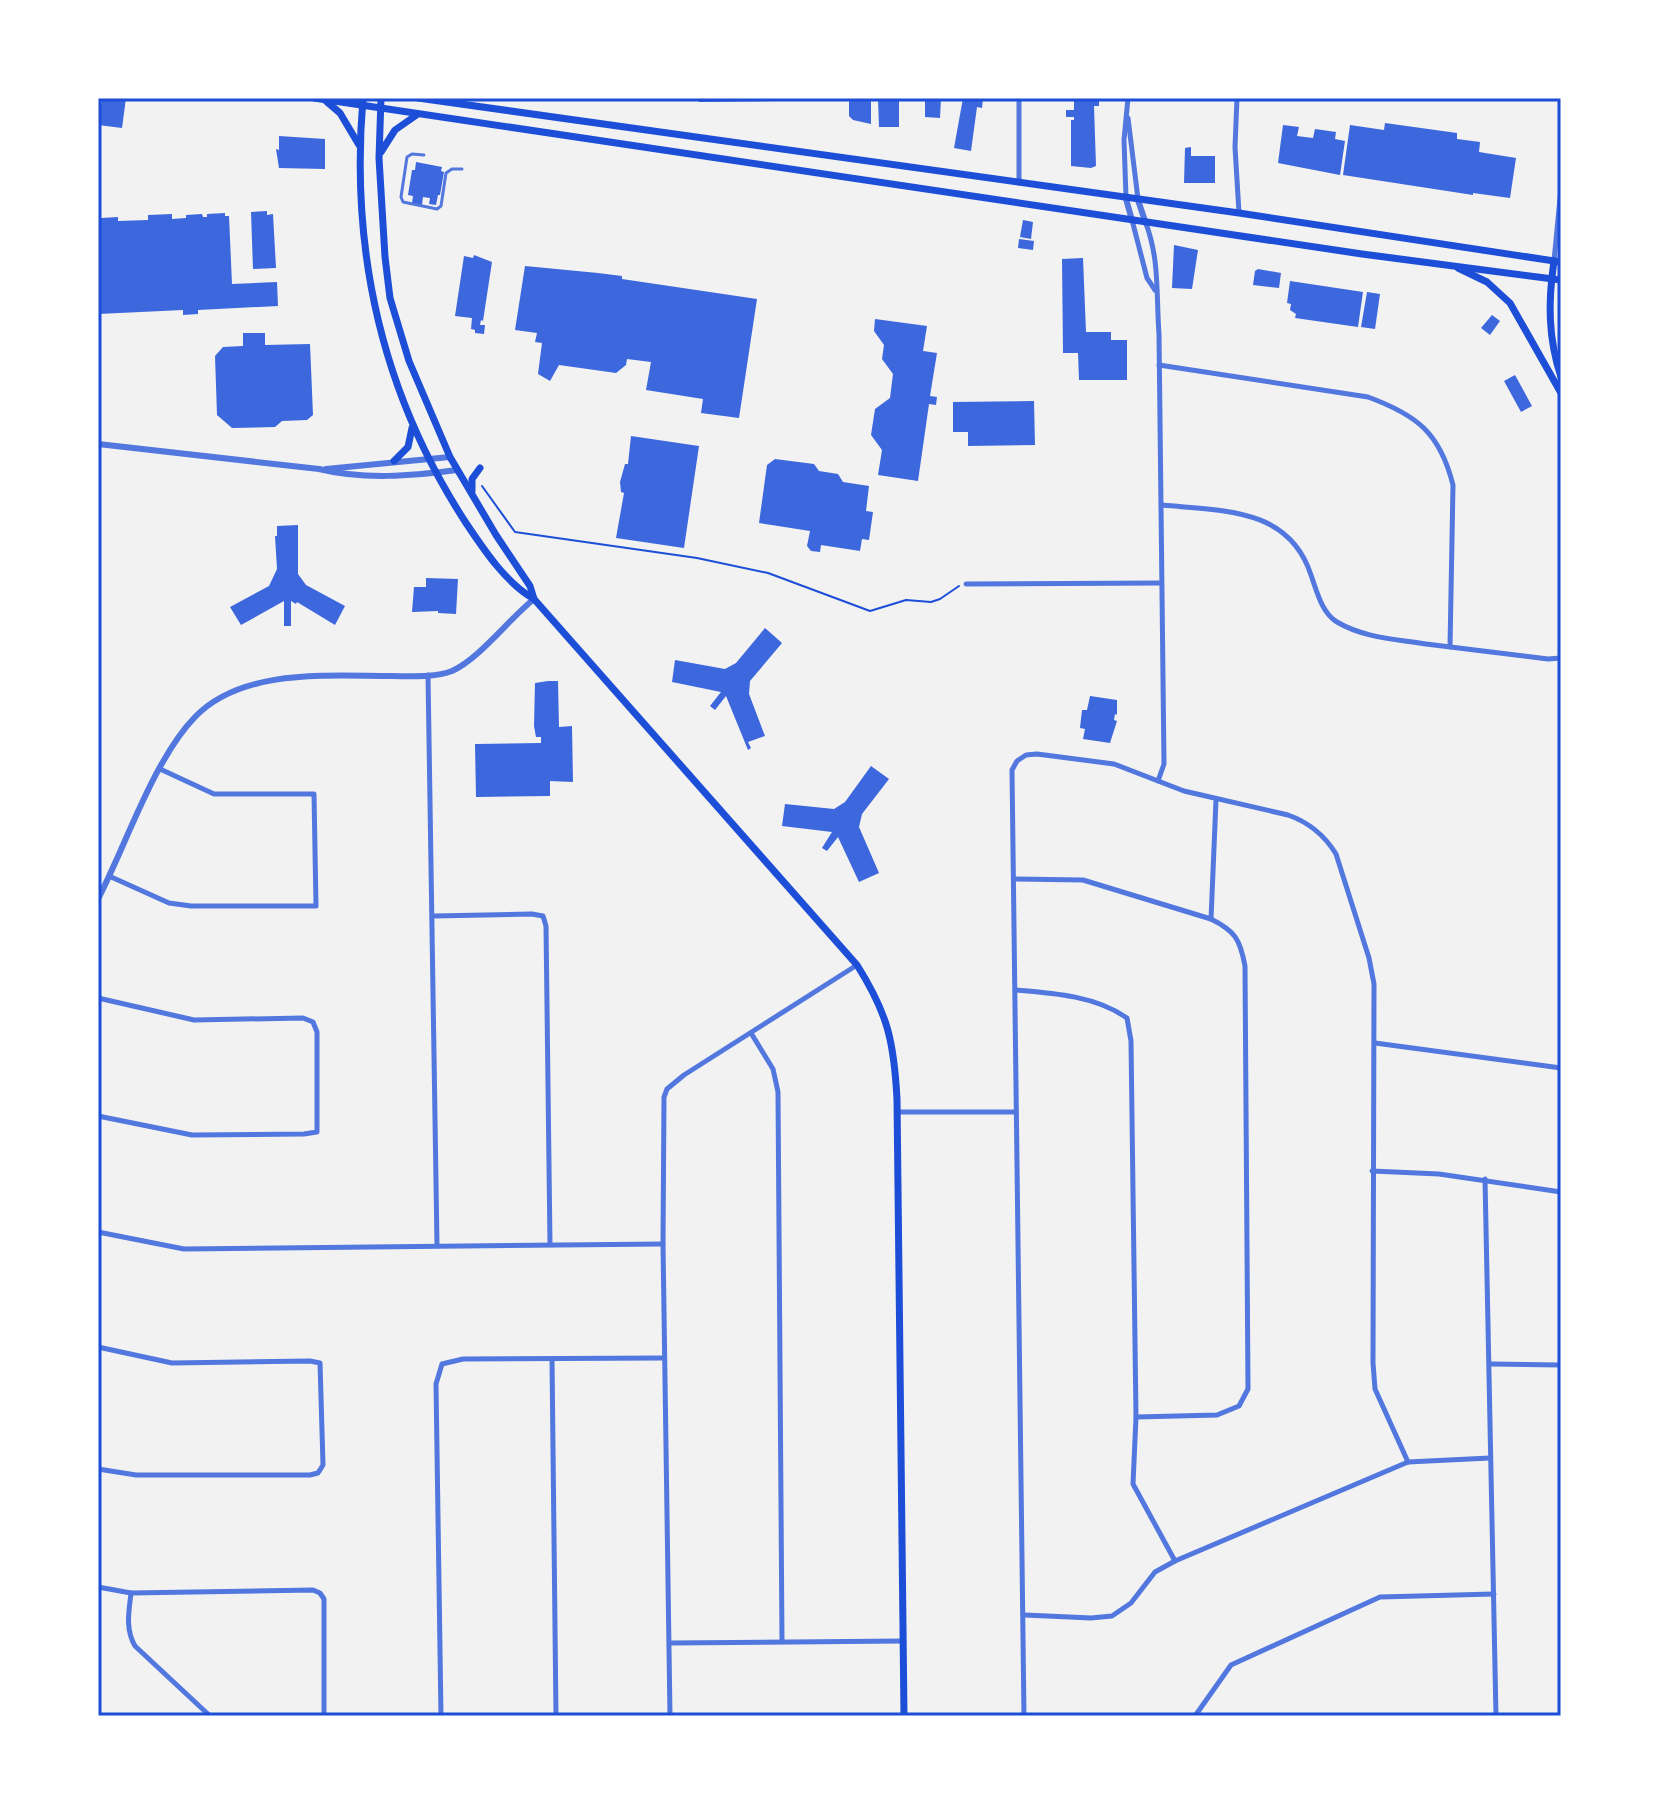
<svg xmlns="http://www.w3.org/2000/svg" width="1659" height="1814" font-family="'Golos Text',sans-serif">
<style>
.building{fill:#3d67dc}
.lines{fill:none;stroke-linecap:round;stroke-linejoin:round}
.path{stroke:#1d4ed8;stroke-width:2}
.service{stroke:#5277de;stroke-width:3}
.minor{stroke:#5277de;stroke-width:5}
.tertiary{stroke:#5277de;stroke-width:6}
.secondary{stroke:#1d4ed8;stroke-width:7}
.neatline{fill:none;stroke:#1d4ed8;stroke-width:3}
</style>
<rect width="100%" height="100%" fill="#f2f2f2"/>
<!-- building -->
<g class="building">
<polygon points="102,98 126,98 122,128 98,125"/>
<polygon points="699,98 775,98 775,101 699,102"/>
<polygon points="849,98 871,98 871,124 853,120 849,116"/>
<polygon points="878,98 899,98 899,127 879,127"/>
<polygon points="925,98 941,98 940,118 925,117"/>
<polygon points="963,98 983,99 982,108 977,107 971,151 954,148"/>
<polygon points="1074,98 1099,98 1099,106 1094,106 1096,166 1091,168 1071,166 1071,120 1074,120 1074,117 1066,117 1066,110 1074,110"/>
<polygon points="1385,123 1457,133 1457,139 1480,142 1479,152 1516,158 1510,198 1473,193 1473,195 1343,175 1350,125 1384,130"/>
<polygon points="1283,125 1299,127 1297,136 1313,138 1315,129 1336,132 1335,139 1345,141 1340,175 1278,163"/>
<polygon points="279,136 325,139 325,169 279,168 276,149 279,150"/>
<polygon points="1191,147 1191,156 1215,156 1215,183 1184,183 1185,148"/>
<polygon points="416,162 442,167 441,171 444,172 440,195 438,195 436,205 429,204 430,198 423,197 422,205 412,203 413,196 408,195 412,170 415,170"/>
<polygon points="267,211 267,215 273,214 276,268 253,269 251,212"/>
<polygon points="225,213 225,216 229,216 232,284 277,282 278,306 198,310 198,314 183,315 183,310 98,314 98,222 101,222 101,218 118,217 118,221 148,220 148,215 172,214 172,219 186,218 186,215 202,214 203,217 207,217 207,214"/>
<polygon points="1023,220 1033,222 1031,239 1020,237"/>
<polygon points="1019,239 1034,241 1033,250 1018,248"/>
<polygon points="1174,245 1198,250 1192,289 1172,288"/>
<polygon points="474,255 492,262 483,321 481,320 480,325 485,325 484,334 475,333 475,330 471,329 472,318 455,316 464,256 473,258"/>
<polygon points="1083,258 1086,332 1111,332 1111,340 1127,340 1127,380 1079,380 1078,353 1063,353 1062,259"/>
<polygon points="525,266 598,273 622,276 622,279 757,299 739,418 701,413 703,399 646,390 651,362 627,359 626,365 616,373 559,365 550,381 538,374 542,343 535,342 537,333 515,330"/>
<polygon points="1258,269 1281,273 1279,288 1253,285 1255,271"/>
<polygon points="1290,281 1363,292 1358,327 1295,318 1296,314 1290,310 1291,304 1287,303"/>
<polygon points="1367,292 1380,294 1375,329 1361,327"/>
<polygon points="1492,315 1500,321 1490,335 1481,328"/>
<polygon points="875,319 927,326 923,351 937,353 930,396 937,397 936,405 929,404 918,481 878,475 882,450 871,435 875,409 890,398 893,374 882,359 884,345 874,331"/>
<polygon points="243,333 265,333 265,345 310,344 313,415 307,420 282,421 275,427 232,428 217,415 215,356 223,347 243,346"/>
<polygon points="1515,375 1532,406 1521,412 1504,381"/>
<polygon points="1034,401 1035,445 968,446 968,432 953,432 953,402"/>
<polygon points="631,436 699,446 684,548 616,538 624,493 621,492 620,482 625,464 628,464"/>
<polygon points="775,459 814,464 819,471 838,474 843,482 869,486 866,511 873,512 869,540 862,539 860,551 821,545 820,552 811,551 807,546 810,531 759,523 767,465"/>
<polygon points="298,525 298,574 306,585 345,606 335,625 297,602 296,604 291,601 291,626 284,626 284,601 241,625 230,607 269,586 277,569 275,536 277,536 277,526"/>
<polygon points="426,578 458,579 456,614 438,613 438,611 412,612 414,587 426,587"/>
<polygon points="765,628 782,643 750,681 749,694 765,736 748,742 751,748 748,750 726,696 715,710 710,706 721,692 672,682 675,660 725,669 736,663"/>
<polygon points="548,681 558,681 559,727 572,726 573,782 550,781 550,796 476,797 475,744 541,743 541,737 536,737 534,726 535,683"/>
<polygon points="1090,696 1117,700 1117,715 1115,714 1114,720 1117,721 1110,743 1083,739 1085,729 1080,728 1082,710 1087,710"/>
<polygon points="871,766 889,779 862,814 859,827 879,873 859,882 838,837 827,851 822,848 832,832 782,826 785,804 834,809 845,802"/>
</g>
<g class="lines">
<!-- path -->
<polyline class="path" points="482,486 515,532 697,558 768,573 870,611 906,600 931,602 940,599 959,586"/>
<!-- service -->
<polyline class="service" points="424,155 412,154 407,157 401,197 403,202 437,209 441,206 446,173 452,169 462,169"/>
<!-- minor -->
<g class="minor">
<polyline points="1237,98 1235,147 1239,213"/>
<polyline points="1128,118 1138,199"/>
<polyline points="1019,183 1019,98"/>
<polyline points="1126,197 1124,140 1128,98"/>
<polyline points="1132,220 1147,278 1155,290"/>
<path d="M1145 221C1160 259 1156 294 1159 334L1164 764 1158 781"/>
<polyline points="1554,261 1561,188"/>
<path d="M1159 365 1368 397C1417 415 1440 433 1453 485L1450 647"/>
<path d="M1162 505C1222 511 1289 507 1311 575 1317 592 1322 613 1337 622 1364 638 1396 639 1426 644 1467 649 1507 654 1548 659L1561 658"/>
<polyline points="966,584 1161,583"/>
<polyline points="428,675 437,1245"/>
<polyline points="109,876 169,903 191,906 316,906 314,794 214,794 160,769"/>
<path d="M1016 879 1083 880 1211 919C1235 931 1240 939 1245 966L1248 1389 1239 1406 1217 1415 1136 1417"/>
<polyline points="434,916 532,914 543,916 546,926 550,1244"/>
<polyline points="1211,919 1216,800"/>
<path d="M1016 990C1053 993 1096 996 1127 1018L1131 1041 1136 1417 1133 1484 1175 1561"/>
<polyline points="98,998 194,1020 303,1018 313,1022 317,1032 317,1132 304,1134 192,1135 98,1116"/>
<polyline points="751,1033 773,1069 778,1092 782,1641"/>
<polyline points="1375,1043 1561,1068"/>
<polyline points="898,1112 1016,1112"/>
<polyline points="1372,1171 1439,1174 1561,1192"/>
<polyline points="1485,1179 1496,1716"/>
<polyline points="98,1232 184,1249 663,1244"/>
<polyline points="98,1347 172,1363 310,1361 320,1363 323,1465 318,1473 310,1475 136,1475 98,1469"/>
<polyline points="552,1359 556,1716"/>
<polyline points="1490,1364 1561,1365"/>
<polyline points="98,1587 131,1593 313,1590 320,1593 324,1599 324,1716"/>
<path d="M131 1593C129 1611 125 1629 135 1646L210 1716"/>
<polyline points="1025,1615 1091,1618 1112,1616 1131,1603 1155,1572 1175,1561 1408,1462 1490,1458"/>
<polyline points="671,1643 903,1641"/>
<polyline points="441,1716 436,1384 442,1364 463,1359 664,1358"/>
<polyline points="670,1716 663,1244 664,1097 667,1089 684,1075 857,965"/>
<path d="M1024 1716 1012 770 1017 761 1026 755 1037 754 1114 764 1184 791 1288 815C1308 822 1325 836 1336 854L1369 958 1374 984 1373 1363 1375 1389 1408 1462"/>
<polyline points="1195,1716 1231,1665 1380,1597 1494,1594"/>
</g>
<!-- tertiary -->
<g class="tertiary">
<polyline points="1126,199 1132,220"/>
<polyline points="1138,200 1145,221"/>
<path d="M98 444 319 469C364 480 411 476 457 470"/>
<polyline points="326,469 450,457"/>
<path d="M98 899C126 845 154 759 195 717 242 668 328 676 391 676 410 676 434 678 452 671 479 659 509 619 534 599"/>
</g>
<!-- secondary -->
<g class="secondary">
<polyline points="314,98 1362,254 1561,280"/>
<path d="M363 98C350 251 382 394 466 523 484 550 506 583 534 599L857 965C888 1014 894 1042 897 1099L904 1716"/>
<polyline points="381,98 379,158 385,257 390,298 409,361 450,457 496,535 530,586 534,599"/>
<polyline points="418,98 1239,213 1561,262"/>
<polyline points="326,101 340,113 359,145"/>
<polyline points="381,152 395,130 418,114"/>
<path d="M1554 261C1548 301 1548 338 1561 377"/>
<polyline points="1458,268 1487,282 1510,303 1561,393"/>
<polyline points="394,461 408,447 412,428"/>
<polyline points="472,491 472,479 480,468"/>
</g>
</g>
<!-- border -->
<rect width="1659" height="1814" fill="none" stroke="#ffffff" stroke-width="200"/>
<rect x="100" y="100" width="1459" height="1614" class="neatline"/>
</svg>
